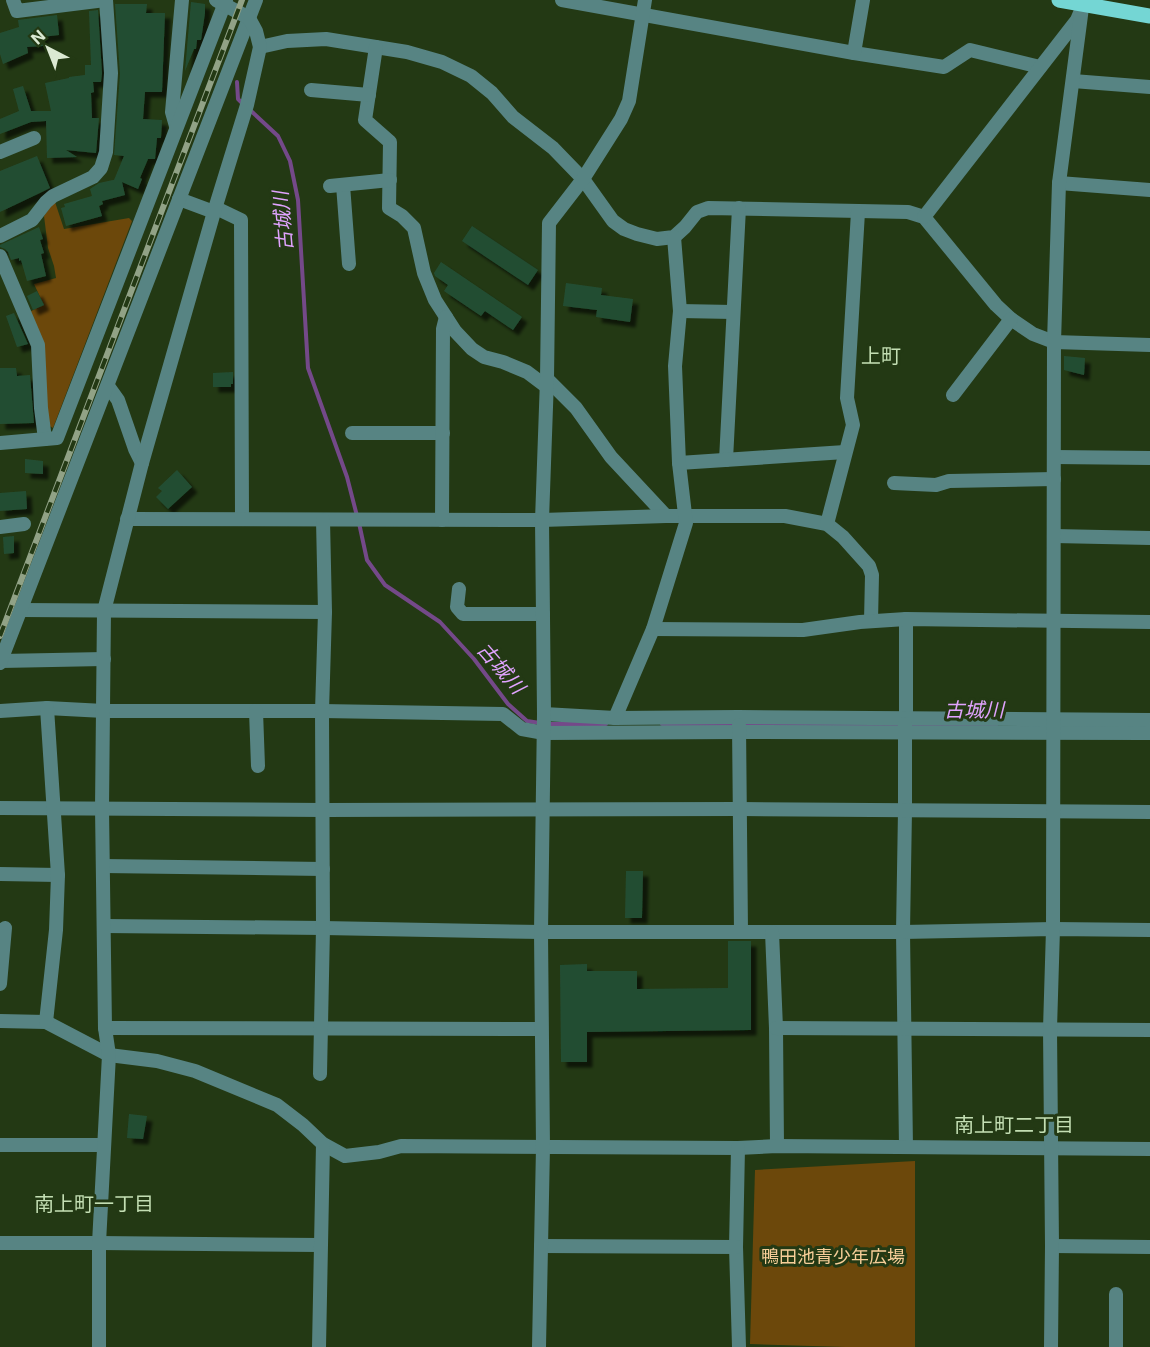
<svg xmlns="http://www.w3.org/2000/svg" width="1150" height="1347" font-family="Inter,'Noto Sans JP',sans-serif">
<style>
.green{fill:#6c480b}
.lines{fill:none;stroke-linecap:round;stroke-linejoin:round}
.stream{stroke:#744989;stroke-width:4}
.building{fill:#244d33;filter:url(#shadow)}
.minor{stroke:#578483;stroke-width:14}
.major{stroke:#74d6d4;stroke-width:15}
.rail-casing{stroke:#91a286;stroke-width:6}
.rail{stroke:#233914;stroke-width:4;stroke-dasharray:11;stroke-linecap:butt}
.labels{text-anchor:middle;stroke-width:6;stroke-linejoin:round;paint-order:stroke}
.park-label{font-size:18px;fill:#f7ce98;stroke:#233914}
.water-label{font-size:20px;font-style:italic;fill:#e0a3fe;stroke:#233914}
.neighbourhood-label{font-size:20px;fill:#c3deb3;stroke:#233914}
</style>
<defs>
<filter id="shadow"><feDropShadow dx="5.5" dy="5.5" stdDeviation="1.5" flood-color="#0009"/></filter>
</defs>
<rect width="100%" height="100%" fill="#233914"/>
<!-- green -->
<g class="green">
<polygon points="55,202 64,229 129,218 132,221 53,428 48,425 29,312 44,305 34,284 56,278 54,266 48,248 44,216 53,203"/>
<polygon points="915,1161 915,1347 845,1347 750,1344 755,1170"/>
</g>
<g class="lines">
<!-- stream -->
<g class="stream">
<polyline points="237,82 238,99 244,105"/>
<polyline points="250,110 278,136 290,161 298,200 308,368 347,477 357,516"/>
<polyline points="359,523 367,560 385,585 440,622 474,659 508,704 527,721 540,723"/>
<polyline points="548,724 606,724"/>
<polyline points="662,724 735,725"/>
<polyline points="743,725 996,726"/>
</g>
</g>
<!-- building -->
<g class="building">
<polygon points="191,2 205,4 205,13 201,40 197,40 196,49 194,49 185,71"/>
<polygon points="115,4 147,4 146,13 165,13 162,92 145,92 143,119 162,120 161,138 157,138 155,159 148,159 140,178 142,179 138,189 122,182 125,195 102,201 103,204 99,206 102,216 66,226 61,208 65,207 64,204 92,196 90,189 99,183 113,180 114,180 124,156 114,155 120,74"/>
<polygon points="98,10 102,73 101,82 93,82 94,92 91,93 92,118 99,118 96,153 66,150 77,157 47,158 46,121 31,122 0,134 0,119 19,111 13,89 23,86 31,111 51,111 45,83 69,78 69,77 85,75 85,65 91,65 89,11"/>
<polygon points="57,15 59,35 42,37 43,46 27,47 28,53 3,64 0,54 0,33 19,27 18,20"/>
<polygon points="37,156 50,188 44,191 0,212 0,171"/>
<polygon points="472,226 538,270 528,285 462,241"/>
<polygon points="39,227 43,239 40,240 44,253 41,254 46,276 27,281 21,260 19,261 19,258 11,260 8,252 5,249 0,247 0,245"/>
<polygon points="441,262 522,317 513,330 485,311 481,316 444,291 448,285 435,276 434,273"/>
<polygon points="566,283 602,288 601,295 633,299 630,322 596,317 597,310 563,306"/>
<polygon points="37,291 44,305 33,310 27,296"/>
<polygon points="14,313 28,344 17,347 6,316"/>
<polygon points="1064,356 1085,358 1084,375 1064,370"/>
<polygon points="0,368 16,368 17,376 30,375 34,423 0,424"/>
<polygon points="233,372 233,384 231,384 231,387 213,387 213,373"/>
<polygon points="25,459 43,461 43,474 25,473"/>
<polygon points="177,470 192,487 168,509 156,497 162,491 158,488"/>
<polygon points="26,491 27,509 0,511 0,493"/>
<polygon points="14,536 14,553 4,554 3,537"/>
<polygon points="626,871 643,871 642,918 625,918"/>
<polygon points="728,941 751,941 751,1030 587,1032 587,1062 561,1062 560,965 587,964 587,971 637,971 637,989 728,988"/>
<polygon points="129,1114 147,1116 143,1139 127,1138"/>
</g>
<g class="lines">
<!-- minor -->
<g class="minor">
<polyline points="13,0 17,11 105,0"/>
<polyline points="562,0 854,53 944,67 970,50 1040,67"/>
<polyline points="260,47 287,41 326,39 407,52 442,62 471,76 492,93 513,117 553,148 583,179 613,221 624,229 637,234 657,239 674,237 685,227 697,212 708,208 908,212 924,217 996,305 1011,319 1033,334 1054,342 1150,345"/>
<polyline points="376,47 365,120 390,142 389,208 402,216 414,228 424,273 435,300 455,331 472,349 484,357 503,362 527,372 547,387"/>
<polyline points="854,53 863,0"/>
<polyline points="1073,81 1150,87"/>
<polyline points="311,90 369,95"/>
<polyline points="176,126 172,112 182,0"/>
<polyline points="0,152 34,138"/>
<polyline points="1059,183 1150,190"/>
<polyline points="343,185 349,264"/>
<polyline points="330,186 390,180"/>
<polyline points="179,199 214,212"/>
<polyline points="216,208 241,220 242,518"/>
<polyline points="924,217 1077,20 1080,13"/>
<polyline points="0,236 32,220 46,202 53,196 93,177 101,168 106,152 111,73 106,0"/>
<polyline points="0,256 38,345 41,408 45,439"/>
<polyline points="680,311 733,312"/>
<polyline points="547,379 576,408 611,457 666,516"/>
<polyline points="108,386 118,400 135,449 142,463"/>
<polyline points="953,395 1011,319"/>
<polyline points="352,433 443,433"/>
<polyline points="0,443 57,438 226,0"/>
<polyline points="1054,457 1150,458"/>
<polyline points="726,460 739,208"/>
<polyline points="679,463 845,452"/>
<polyline points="894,483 936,485 949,481 1054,479"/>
<polyline points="127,519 542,520 666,516 785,516 827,524 843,537 869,566 872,575 871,621"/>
<polyline points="442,520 443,329 446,317"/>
<polyline points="827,524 853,425 847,398 858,212"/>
<polyline points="0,527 24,524"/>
<polyline points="1054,536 1150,538"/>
<polyline points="459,589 457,607 463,614 543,614"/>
<polyline points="21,610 325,612"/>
<polyline points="906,619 906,719"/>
<polyline points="653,629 803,630 860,622 906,619 1150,622"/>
<polyline points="1,661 104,659"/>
<polyline points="0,663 256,0"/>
<polyline points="0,711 47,708 104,711 322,711 503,714 522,729 544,733 740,732 1150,733"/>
<polyline points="256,711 258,766"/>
<polyline points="544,714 615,718 738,717 1150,720"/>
<polyline points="615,718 653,629 686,523 679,463 675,366 680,311 674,237"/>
<polyline points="905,724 905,810 903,932 906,1147"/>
<polyline points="739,725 741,932"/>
<polyline points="0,808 323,810 740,809 1150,812"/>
<polyline points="103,866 323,869"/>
<polyline points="0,874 58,875"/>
<polyline points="104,926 323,928 541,932 903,932 1053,929 1150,930"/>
<polyline points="772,932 776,1028 777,1146"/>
<polyline points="0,984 5,928"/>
<polyline points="0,1021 46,1022 109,1055 157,1061 195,1071 277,1105 303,1125 323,1144 345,1156 379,1152 401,1146 738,1148 777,1146 1150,1149"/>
<polyline points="46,1022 56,930 58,875 47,708"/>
<polyline points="105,1028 541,1029"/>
<polyline points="776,1028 1150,1030"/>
<polyline points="320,1074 323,928 322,711 325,612 323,520"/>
<polyline points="0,1145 104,1145"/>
<polyline points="738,1148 736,1247 739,1347"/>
<polyline points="0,1243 99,1243 320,1245"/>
<polyline points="541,1246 736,1247"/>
<polyline points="1052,1246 1150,1247"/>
<polyline points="99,1347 99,1243 109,1055 105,1028 102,808 104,611 142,463 214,212 247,105 260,47 256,31 249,18 216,0"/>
<polyline points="319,1347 323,1144"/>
<polyline points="539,1347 543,1147 541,932 544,714 542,520 547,379 549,223 583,179 621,119 629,101 645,0"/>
<polyline points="1051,1347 1052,1246 1050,1029 1053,929 1054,342 1059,183 1083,0"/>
<polyline points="1116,1347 1116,1294"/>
</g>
<!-- major -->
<polyline class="major" points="1059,0 1150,16"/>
<!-- rail casing -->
<g class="rail-casing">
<polyline id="rail" points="0,636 242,0"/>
</g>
<!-- rail -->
<use href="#rail" class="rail"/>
</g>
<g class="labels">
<!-- park labels -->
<g class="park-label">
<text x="833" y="1263">鴨田池青少年広場</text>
</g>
<!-- water labels -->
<g class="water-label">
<text transform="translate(283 221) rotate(-95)" y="7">古城川</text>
<text transform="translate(501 668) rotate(49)" y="7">古城川</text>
<text x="974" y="717">古城川</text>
</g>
<!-- neighbourhood labels -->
<g class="neighbourhood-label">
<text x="881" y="363">上町</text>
<text x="1014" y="1132">南上町二丁目</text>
<text x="94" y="1211">南上町一丁目</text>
</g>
</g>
<!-- north arrow -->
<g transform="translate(48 48) rotate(318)" stroke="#233914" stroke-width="4.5" paint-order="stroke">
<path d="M0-4.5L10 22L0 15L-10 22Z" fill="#dbe9d3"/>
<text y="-9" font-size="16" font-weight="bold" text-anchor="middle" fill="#dbe9d3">N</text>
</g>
</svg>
